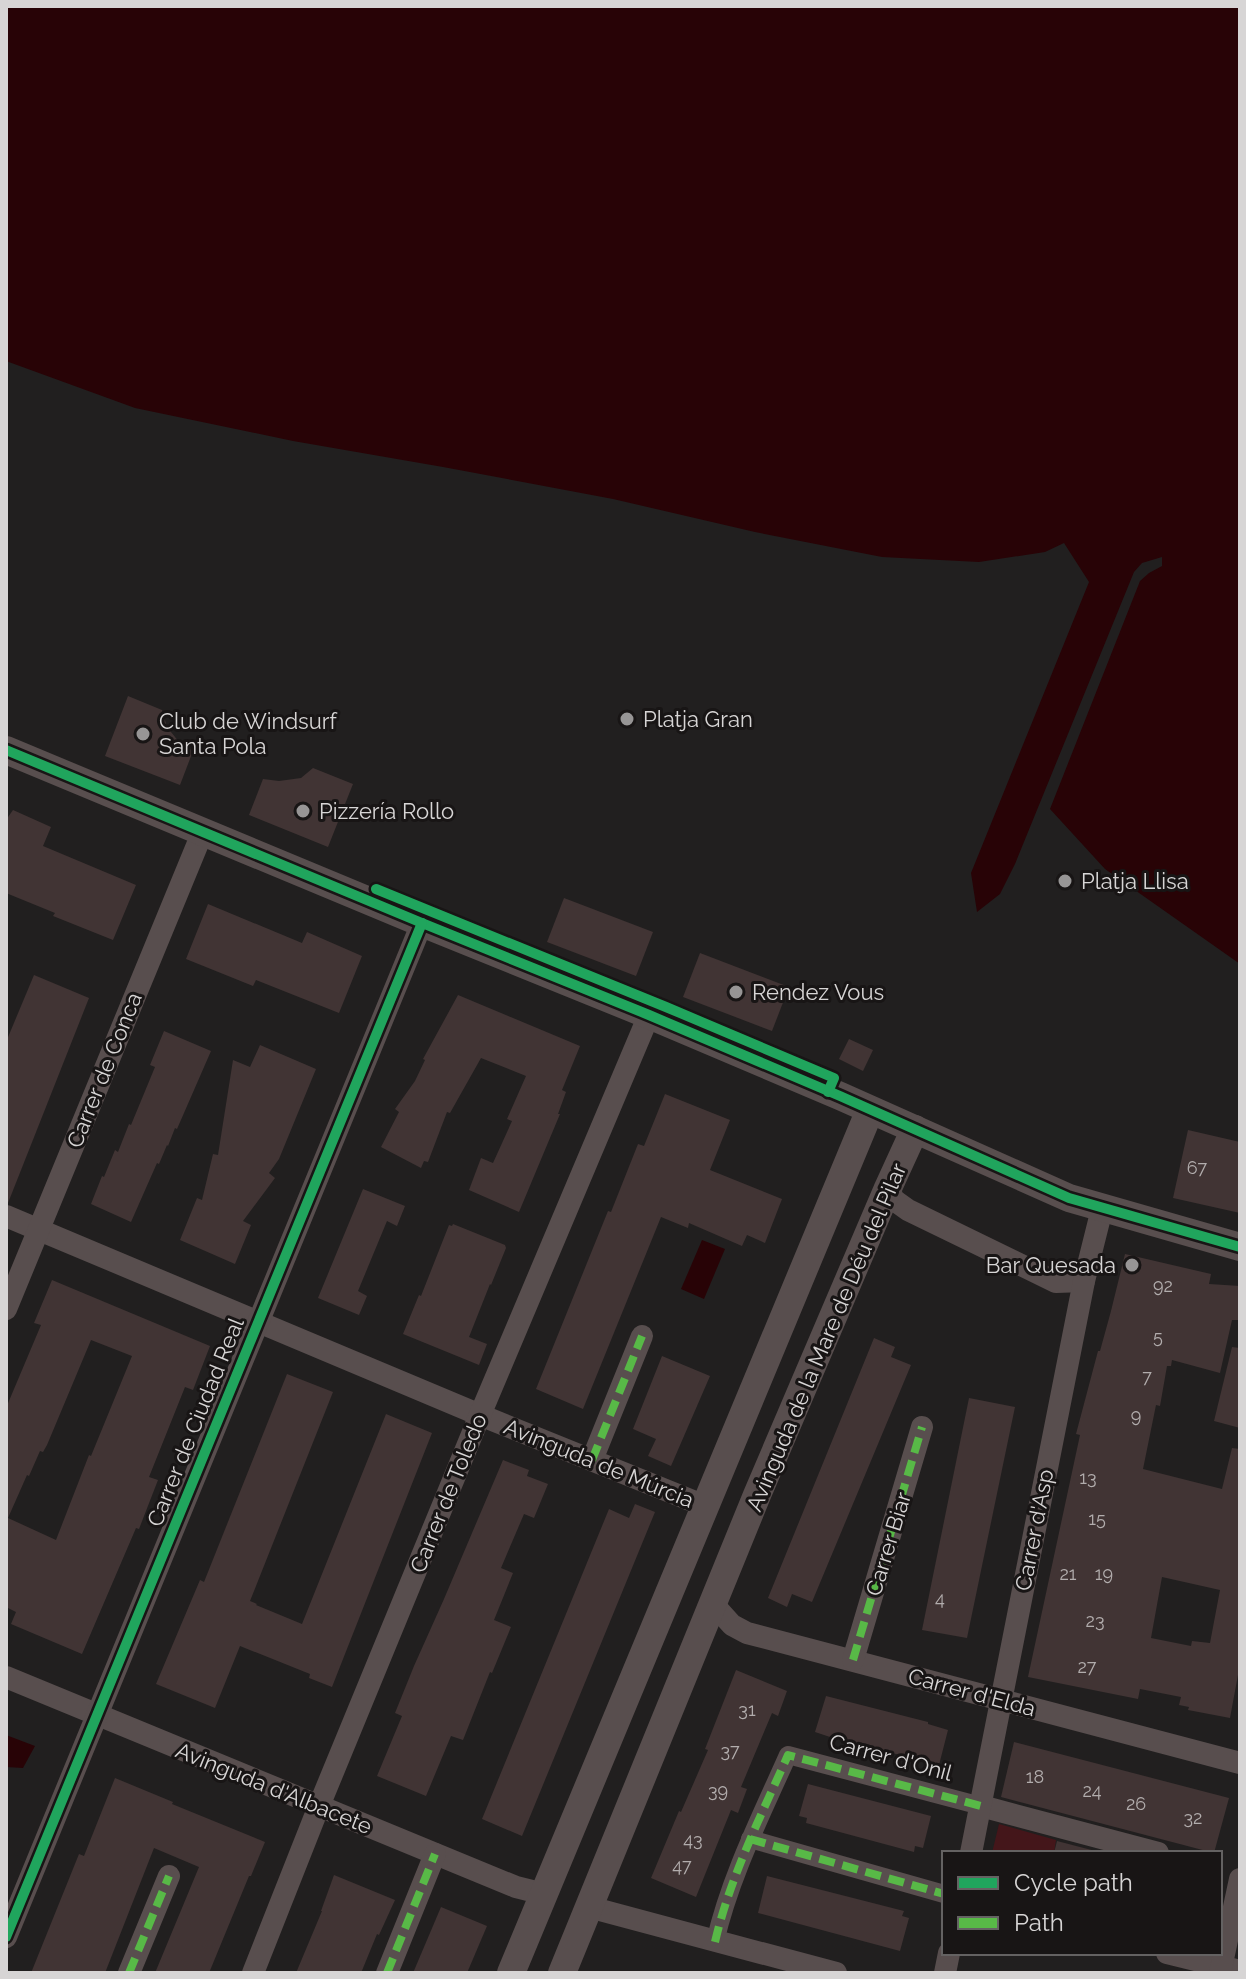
<svg xmlns="http://www.w3.org/2000/svg" width="1246" height="1979" font-family="Raleway,sans-serif">
<style>
.green{fill:#44161a}
.water{fill:#280306}
.building{fill:#413434;fill-rule:evenodd}
.lines{fill:none;stroke-linecap:round;stroke-linejoin:round}
.pedestrian{stroke:#584e4e;stroke-width:18}
.minor{stroke:#584e4e;stroke-width:22}
.tertiary{stroke:#584e4e;stroke-width:28}
.quiet{stroke:#58b947;stroke-width:8;stroke-dasharray:16 8;stroke-linecap:butt}
.cycleway-casing{stroke:#181515;stroke-width:15}
.cycleway{stroke:#20a55d;stroke-width:10}
.poi-dot{fill:#979595;stroke:#181515;stroke-width:3}
.labels{text-anchor:middle;stroke-width:6;stroke-linejoin:round;paint-order:stroke}
.number-label{font-size:18px;fill:#b2adad}
.poi-label{font-size:22px;fill:#d7d5d5;stroke:#181515;text-anchor:start}
.street-label{font-size:22px;fill:#d7d5d5;stroke:#181515}
</style>
<rect width="100%" height="100%" fill="#211f1f"/>
<!-- green -->
<polygon class="green" points="999,1824 1056,1840 1054,1853 992,1853"/>
<!-- water -->
<g class="water">
<polygon points="6,6 1240,6 1240,964 1105,869 1050,809 1140,581 1149,573 1162,566 1162,557 1142,563 1134,572 1015,864 1000,894 977,912 971,873 1089,582 1064,543 1045,552 979,562 882,557 755,532 613,499 443,467 293,441 135,408 6,361"/>
<polygon points="702,1240 725,1249 704,1299 681,1289"/>
<polygon points="6,1735 35,1746 23,1768 6,1767"/>
</g>
<!-- building -->
<g class="building">
<polygon points="128,696 162,710 167,727 179,742 193,751 180,785 105,756"/>
<polygon points="313,768 353,784 328,847 249,815 263,779 279,781 301,778"/>
<polygon points="13,810 51,827 43,846 136,885 113,940 53,916 55,913 6,893 6,820"/>
<polygon points="564,898 653,932 636,976 547,942"/>
<polygon points="208,904 302,943 307,932 362,956 339,1013 256,980 253,986 186,959"/>
<polygon points="700,953 789,987 772,1031 683,997"/>
<polygon points="34,975 89,998 8,1203 6,1202 6,1042"/>
<polygon points="458,995 580,1046 562,1090 566,1092 558,1114 560,1114 519,1212 469,1190 481,1158 493,1163 512,1121 507,1119 526,1076 481,1058 450,1113 447,1112 428,1162 424,1161 421,1168 381,1147 399,1112 395,1109 415,1081 425,1060 423,1059"/>
<polygon points="164,1031 211,1051 177,1129 175,1128 168,1146 167,1145 159,1164 157,1163 131,1222 91,1204 102,1176 104,1177 115,1150 118,1152 129,1124 131,1125 155,1067 150,1065"/>
<polygon points="849,1039 873,1050 863,1071 839,1059"/>
<polygon points="260,1045 316,1069 279,1159 269,1173 275,1178 243,1221 251,1225 235,1264 180,1240 197,1198 202,1200 213,1154 218,1155 233,1060 250,1067"/>
<polygon points="665,1094 730,1120 710,1170 782,1199 765,1243 747,1235 742,1246 689,1223 688,1228 661,1217 583,1409 536,1389 608,1211 611,1212 638,1144 644,1146"/>
<polygon points="1188,1130 1240,1142 1240,1213 1173,1198"/>
<polygon points="363,1189 405,1206 397,1226 387,1221 358,1291 367,1296 359,1315 318,1298"/>
<polygon points="453,1224 505,1245 506,1248 491,1285 490,1284 469,1337 487,1344 479,1365 403,1334 419,1295 421,1296 449,1225 452,1226"/>
<path d="M1125 1254 1211 1274 1209 1284 1240 1286V1320H1232L1220 1373 1172 1360 1171 1366H1167L1160 1406 1156 1405 1143 1469 1222 1489 1232 1448 1240 1449V1664L1230 1718 1188 1710 1189 1707 1179 1705 1181 1697 1140 1689 1138 1699 1028 1677 1080 1435 1076 1434 1098 1351H1100L1111 1311ZM1162 1577 1220 1590 1210 1643 1192 1641 1191 1646 1151 1638Z"/>
<path d="M52 1280 210 1346 193 1390 185 1387 149 1477 158 1480 139 1529 136 1528 82 1654 11 1624 16 1612 6 1607V1408L41 1325 34 1323ZM91 1340 132 1356 91 1456 89 1455 56 1540 8 1518 27 1475 29 1476 40 1451 43 1452 47 1445Z"/>
<polygon points="874,1338 895,1347 891,1357 911,1365 812,1602 792,1594 787,1607 768,1598"/>
<polygon points="1232,1347 1240,1348 1240,1428 1214,1421"/>
<polygon points="662,1356 710,1376 671,1466 648,1456 656,1439 633,1429"/>
<polygon points="287,1374 333,1392 250,1601 257,1604 256,1605 302,1624 386,1414 432,1433 332,1687 309,1678 310,1674 240,1646 215,1708 156,1684 200,1580 204,1582"/>
<polygon points="969,1398 1015,1407 967,1638 922,1630"/>
<polygon points="503,1460 529,1470 527,1476 548,1484 534,1518 524,1514 501,1568 513,1573 494,1620 511,1627 492,1673 490,1672 463,1740 451,1736 426,1796 377,1776 402,1716 395,1713 414,1666 444,1599"/>
<polygon points="635,1504 655,1512 522,1836 482,1819 609,1509 629,1518"/>
<polygon points="736,1670 787,1691 778,1716 772,1713 741,1787 747,1789 738,1813 731,1810 696,1897 651,1878 679,1811 681,1812 708,1750 705,1749"/>
<polygon points="826,1696 928,1722 928,1724 948,1730 939,1765 833,1738 815,1732"/>
<polygon points="1014,1742 1229,1798 1214,1853 1001,1797"/>
<polygon points="115,1778 173,1802 172,1804 265,1842 251,1876 249,1876 209,1973 155,1973 199,1867 154,1848 105,1973 31,1973 79,1854 84,1856"/>
<polygon points="808,1784 931,1816 923,1848 915,1846 914,1852 806,1823 807,1818 799,1816"/>
<polygon points="1057,1841 1103,1853 1054,1853"/>
<polygon points="334,1875 395,1900 379,1935 377,1934 361,1973 296,1973 322,1911 321,1911"/>
<polygon points="767,1876 904,1911 902,1916 909,1918 900,1951 758,1913"/>
<polygon points="441,1907 487,1926 467,1973 413,1973"/>
</g>
<g class="lines">
<!-- pedestrian -->
<g class="pedestrian">
<polyline points="750,1839 944,1894"/>
<path d="M715 1942C730 1877 761 1816 788 1755L981 1806"/>
</g>
<!-- minor -->
<g class="minor">
<polyline points="888,1188 894,1200 908,1210 1056,1282 1084,1281"/>
<polyline points="6,1216 480,1415 705,1506"/>
<polyline points="6,1309 203,831"/>
<polyline points="592,1460 642,1336"/>
<polyline points="714,1605 732,1625 747,1633 1240,1763"/>
<polyline points="853,1660 922,1427"/>
<polyline points="6,1677 516,1887 544,1894"/>
<polyline points="981,1806 1158,1853"/>
<polyline points="971,1853 1084,1281 1102,1209"/>
<polyline points="589,1907 836,1973"/>
<polyline points="6,1937 422,923"/>
<polyline points="1167,1953 1240,1971"/>
<polyline points="129,1973 169,1876"/>
<polyline points="253,1973 319,1806 480,1415 649,1015"/>
<polyline points="387,1973 435,1854"/>
<polyline points="945,1973 949,1953"/>
<polyline points="1220,1973 1240,1879"/>
</g>
<!-- tertiary -->
<g class="tertiary">
<polyline points="6,750 422,923 649,1015 840,1096 1069,1198 1240,1247"/>
<polyline points="511,1973 870,1110"/>
<polyline points="562,1973 757,1495 888,1188 915,1129"/>
</g>
<!-- quiet -->
<g class="quiet">
<polyline points="592,1460 642,1336"/>
<polyline points="853,1660 922,1427"/>
<polyline points="750,1839 944,1894"/>
<path d="M715 1942C730 1877 761 1816 788 1755L981 1806"/>
<polyline points="129,1973 169,1876"/>
<polyline points="387,1973 435,1854"/>
</g>
<!-- cycleway casing -->
<g class="cycleway-casing">
<g id="cycleway">
<polyline points="6,750 422,923 649,1015 840,1096 1069,1198 1240,1247"/>
<polyline points="376,889 666,1007 834,1078 828,1092"/>
<polyline points="6,1937 422,923"/>
</g>
</g>
<!-- cycleway -->
<use href="#cycleway" class="cycleway"/>
</g>
<!-- markers -->
<g class="poi-dot">
<circle cx="627" cy="719" r="8"/>
<circle cx="143" cy="734" r="8"/>
<circle cx="303" cy="811" r="8"/>
<circle cx="1065" cy="881" r="8"/>
<circle cx="736" cy="992" r="8"/>
<circle cx="1132" cy="1265" r="8"/>
</g>
<g class="labels">
<!-- number labels -->
<g class="number-label">
<text x="1197" y="1174">67</text>
<text x="1163" y="1292">92</text>
<text x="1158" y="1343">5</text>
<text x="1147" y="1383">7</text>
<text x="1136" y="1422">9</text>
<text x="1088" y="1484">13</text>
<text x="1097" y="1525">15</text>
<text x="1068" y="1580">21</text>
<text x="1104" y="1580">19</text>
<text x="940" y="1605">4</text>
<text x="1095" y="1627">23</text>
<text x="1087" y="1673">27</text>
<text x="747" y="1716">31</text>
<text x="730" y="1757">37</text>
<text x="1035" y="1783">18</text>
<text x="718" y="1797">39</text>
<text x="1092" y="1797">24</text>
<text x="1136" y="1810">26</text>
<text x="1193" y="1824">32</text>
<text x="693" y="1846">43</text>
<text x="682" y="1872">47</text>
</g>
<!-- poi labels -->
<g class="poi-label">
<text x="643" y="727">Platja Gran</text>
<text x="159" y="729">Club de Windsurf<tspan x="159" dy="25">Santa Pola</tspan></text>
<text x="319" y="819">Pizzería Rollo</text>
<text x="1081" y="889">Platja Llisa</text>
<text x="752" y="1000">Rendez Vous</text>
<text x="1116" y="1273" text-anchor="end">Bar Quesada</text>
</g>
<!-- street labels -->
<g class="street-label">
<text transform="translate(104 1070) rotate(-68)" y="8">Carrer de Conca</text>
<text transform="translate(826 1337) rotate(-67)" y="8">Avinguda de la Mare de Déu del Pilar</text>
<text transform="translate(195 1422) rotate(-68)" y="8">Carrer de Ciudad Real</text>
<text transform="translate(599 1463) rotate(22)" y="8">Avinguda de Múrcia</text>
<text transform="translate(448 1493) rotate(-68)" y="8">Carrer de Toledo</text>
<text transform="translate(1034 1530) rotate(-79)" y="8">Carrer d'Asp</text>
<text transform="translate(888 1544) rotate(-73)" y="8">Carrer Biar</text>
<text transform="translate(972 1692) rotate(15)" y="8">Carrer d'Elda</text>
<text transform="translate(891 1757) rotate(15)" y="8">Carrer d'Onil</text>
<text transform="translate(274 1788) rotate(22)" y="8">Avinguda d'Albacete</text>
</g>
</g>
<!-- border -->
<rect width="1246" height="1979" fill="none" stroke="#d7d5d5" stroke-width="16"/>
<!-- legend -->
<rect x="942" y="1851" width="280" height="104" fill="#181515" stroke="#646262" stroke-width="2"/>
<rect x="958" y="1877" width="40" height="12" fill="#20a55d" stroke="#646262" stroke-width="2"/>
<text x="1014" y="1891" font-size="24" fill="#d7d5d5">Cycle path</text>
<rect x="958" y="1917" width="40" height="12" fill="#58b947" stroke="#646262" stroke-width="2"/>
<text x="1014" y="1931" font-size="24" fill="#d7d5d5">Path</text>
</svg>
